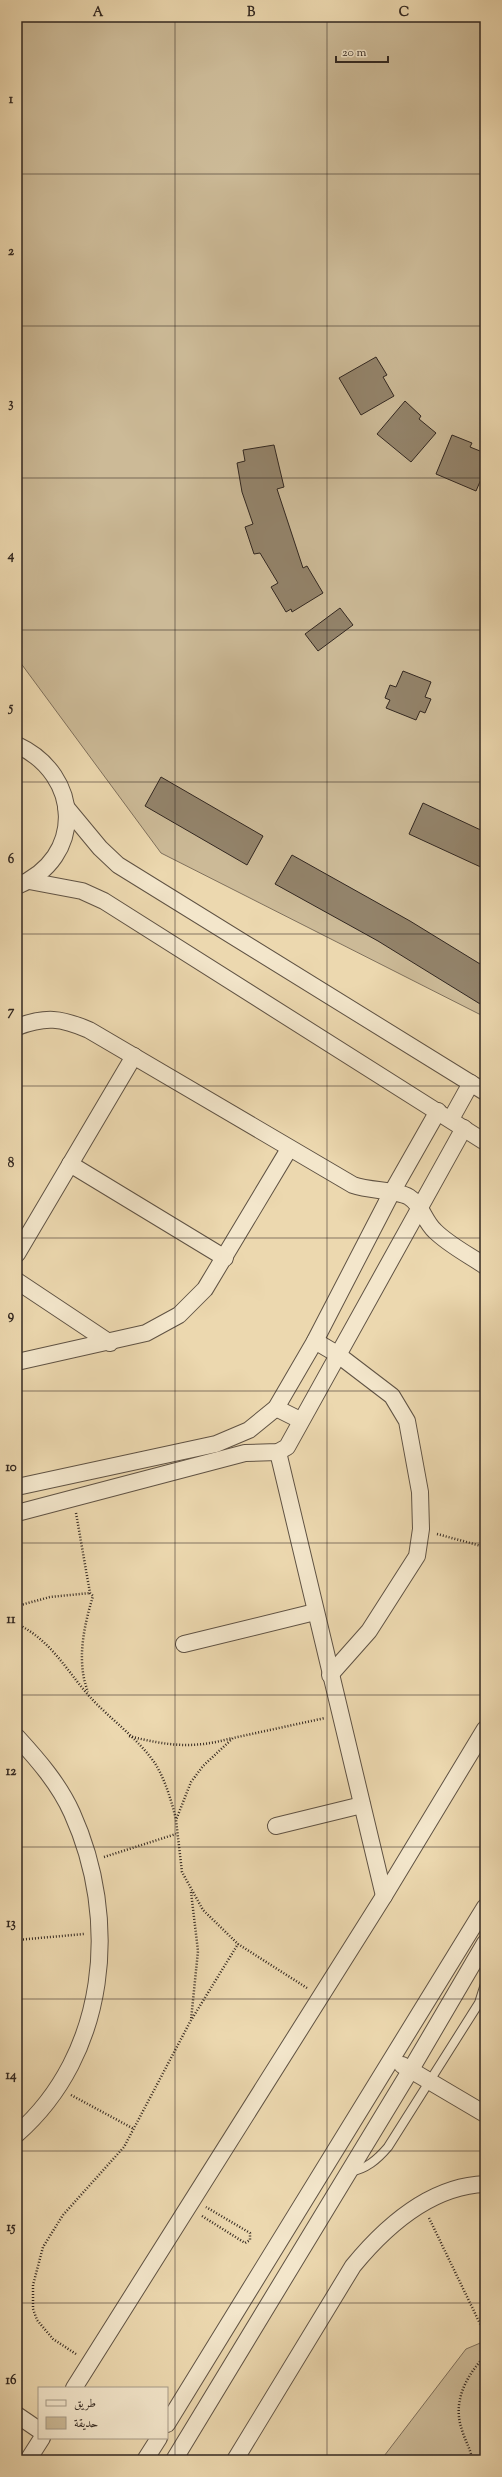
<svg xmlns="http://www.w3.org/2000/svg" width="502" height="2477" font-family="'Sorts Mill Goudy',Amiri,serif">
<style>
.green{fill:#ccba97;stroke:#7f705c}
.building{fill:#93836a;stroke:#322720}
.lines{fill:none;stroke-linecap:round;stroke-linejoin:round}
.lane-casing{stroke:#605344;stroke-width:10}
.street-casing{stroke:#605344;stroke-width:18}
.path{stroke:#322720;stroke-width:2.5;stroke-dasharray:1 2;stroke-linecap:butt}
.lane{stroke:#f3e6cb;stroke-width:8}
.street{stroke:#f3e6cb;stroke-width:16}
.grid{fill:none;stroke:#322720;stroke-width:1;stroke-opacity:0.55}
.neatline{fill:none;stroke:#322720;stroke-width:1.5}
.grid-label{font-size:13px;text-anchor:middle;font-weight:bold;fill:#322720}
</style>
<rect width="100%" height="100%" fill="#ecd8af"/>
<filter id="stains"><feTurbulence type="fractalNoise" baseFrequency=".005" numOctaves="4"/><feColorMatrix values="0 0 0 0 .2 0 0 0 0 .09 0 0 0 0 .02 0 0 0 .5 -.17"/></filter>
<radialGradient id="worn" r=".72"><stop offset=".6" stop-color="#630" stop-opacity="0"/><stop offset="1" stop-color="#630" stop-opacity=".3"/></radialGradient>
<!-- green -->
<g class="green">
<polygon points="17,17 485,17 485,1017 161,853 17,658"/>
<polygon points="485,2341 485,2460 381,2460 466,2349"/>
</g>
<!-- building -->
<g class="building">
<polygon points="376,357 387,375 383,377 394,396 361,415 339,378"/>
<polygon points="405,401 421,416 419,419 436,433 411,462 377,434"/>
<polygon points="452,435 472,443 470,447 485,453 485,470 476,491 436,474"/>
<polygon points="274,445 284,487 277,489 303,568 307,566 323,593 292,612 291,609 286,612 271,587 278,583 260,553 254,554 245,527 253,524 242,492 237,463 245,461 243,450"/>
<polygon points="340,608 353,625 318,651 305,634"/>
<polygon points="403,671 431,682 425,697 431,699 425,713 420,711 416,720 386,708 390,700 385,698 390,685 396,687"/>
<polygon points="161,777 263,836 247,865 145,806"/>
<polygon points="423,803 485,832 485,869 409,834"/>
<polygon points="292,855 410,921 485,967 485,1007 378,941 275,884"/>
</g>
<g class="lines">
<!-- lane casing -->
<g class="lane-casing">
<path id="lane" d="M350 2172C366 2169 377 2160 388 2147L479 2003 485 1984"/>
</g>
<!-- street casing -->
<g class="street-casing">
<g id="street">
<path d="M17 745C82 775 85 858 17 886"/>
<polyline points="66,807 100,848 118,865 485,1092"/>
<polyline points="29,881 82,891 104,901 485,1142"/>
<path d="M17 1027C46 1016 61 1018 89 1030L353 1185C370 1191 398 1190 409 1197 422 1205 424 1221 435 1231 449 1245 469 1255 485 1266"/>
<polyline points="451,1119 471,1083"/>
<polyline points="70,1164 225,1258"/>
<polyline points="17,1254 134,1056"/>
<polyline points="17,1281 110,1343"/>
<polyline points="315,1341 337,1354 392,1396 407,1421 420,1492 421,1529 417,1556 369,1631 330,1675"/>
<polyline points="17,1362 146,1333 179,1315 205,1289 289,1149"/>
<polyline points="276,1408 300,1420"/>
<polyline points="278,1452 384,1896"/>
<polyline points="17,1487 216,1444 249,1430 276,1408 315,1341 392,1192 438,1111"/>
<polyline points="17,1513 245,1453 278,1452 287,1447 464,1128"/>
<polyline points="184,1644 315,1612"/>
<path d="M17 1737C38 1760 59 1784 72 1813 120 1919 108 2054 17 2134"/>
<polyline points="276,1826 362,1805"/>
<polyline points="402,2065 485,2114"/>
<polyline points="74,2388 384,1896 485,1729"/>
<polyline points="17,2415 39,2430"/>
<polyline points="167,2424 485,1907"/>
<polyline points="28,2460 42,2438"/>
<polyline points="145,2460 159,2438"/>
<polyline points="174,2460 410,2071 485,1943"/>
<path d="M235 2460 353 2266C385 2227 431 2186 485 2184"/>
</g>
</g>
<!-- path -->
<g class="path">
<path d="M76 1513 90 1593 93 1596C84 1626 76 1661 88 1692"/>
<polyline points="437,1534 485,1547"/>
<polyline points="17,1606 50,1597 90,1593"/>
<path d="M17 1624C51 1640 66 1670 90 1697 109 1718 141 1741 156 1765 166 1782 171 1800 176 1819"/>
<path d="M129 1736C168 1746 194 1749 232 1738"/>
<polyline points="104,1857 176,1834"/>
<polyline points="191,1892 198,1951 191,2020"/>
<polyline points="17,1940 84,1934"/>
<polyline points="307,1988 238,1944 203,1910 182,1872 176,1820 191,1782 203,1766 233,1738 325,1718"/>
<polyline points="71,2095 134,2129"/>
<polyline points="202,2216 245,2243 250,2240 250,2233 206,2207"/>
<polyline points="429,2218 485,2334"/>
<polyline points="485,2349 485,2354"/>
<polyline points="76,2354 53,2339 37,2320 33,2309 33,2285 43,2247 63,2215 124,2147 190,2022 238,1944"/>
<path d="M472 2460C471 2449 465 2441 462 2430 452 2402 466 2376 485 2356"/>
</g>
<!-- lane -->
<use href="#lane" class="lane"/>
<!-- street -->
<use href="#street" class="street"/>
</g>
<!-- grid -->
<path class="grid" d="M175 17V2460M327 17V2460M17 174H485M17 326H485M17 478H485M17 630H485M17 782H485M17 934H485M17 1086H485M17 1238H485M17 1391H485M17 1543H485M17 1695H485M17 1847H485M17 1999H485M17 2151H485M17 2303H485"/>
<!-- margin -->
<rect width="502" height="2477" fill="none" stroke="#ecd8af" stroke-width="44"/>
<!-- legend -->
<rect x="38" y="2387" width="130" height="52" fill="#f3e6cb" stroke="#a69a87"/>
<rect x="46" y="2400" width="20" height="6" fill="#f3e6cb" stroke="#a69a87"/>
<text x="74" y="2407" font-size="12" fill="#322720">طريق</text>
<rect x="46" y="2417" width="20" height="12" fill="#ccba97" stroke="#a69a87"/>
<text x="74" y="2427" font-size="12" fill="#322720">حديقة</text>
<!-- scale -->
<path d="M336 56v6h52v-6" fill="none" stroke="#322720" stroke-width="2"/>
<text x="342" y="56" font-size="12" fill="#322720" stroke="#f3e6cb" stroke-width="3" paint-order="stroke">20 m</text>
<rect x="22" y="22" width="458" height="2433" class="neatline"/>
<g class="grid-label">
<text x="98" y="16">A</text>
<text x="251" y="16">B</text>
<text x="404" y="16">C</text>
<text x="11" y="103">1</text>
<text x="11" y="255">2</text>
<text x="11" y="407">3</text>
<text x="11" y="559">4</text>
<text x="11" y="711">5</text>
<text x="11" y="863">6</text>
<text x="11" y="1015">7</text>
<text x="11" y="1167">8</text>
<text x="11" y="1319">9</text>
<text x="11" y="1471">10</text>
<text x="11" y="1623">11</text>
<text x="11" y="1775">12</text>
<text x="11" y="1927">13</text>
<text x="11" y="2079">14</text>
<text x="11" y="2231">15</text>
<text x="11" y="2384">16</text>
</g>
<rect width="100%" height="100%" filter="url(#stains)"/>
<rect width="100%" height="100%" fill="url(#worn)"/>
</svg>
